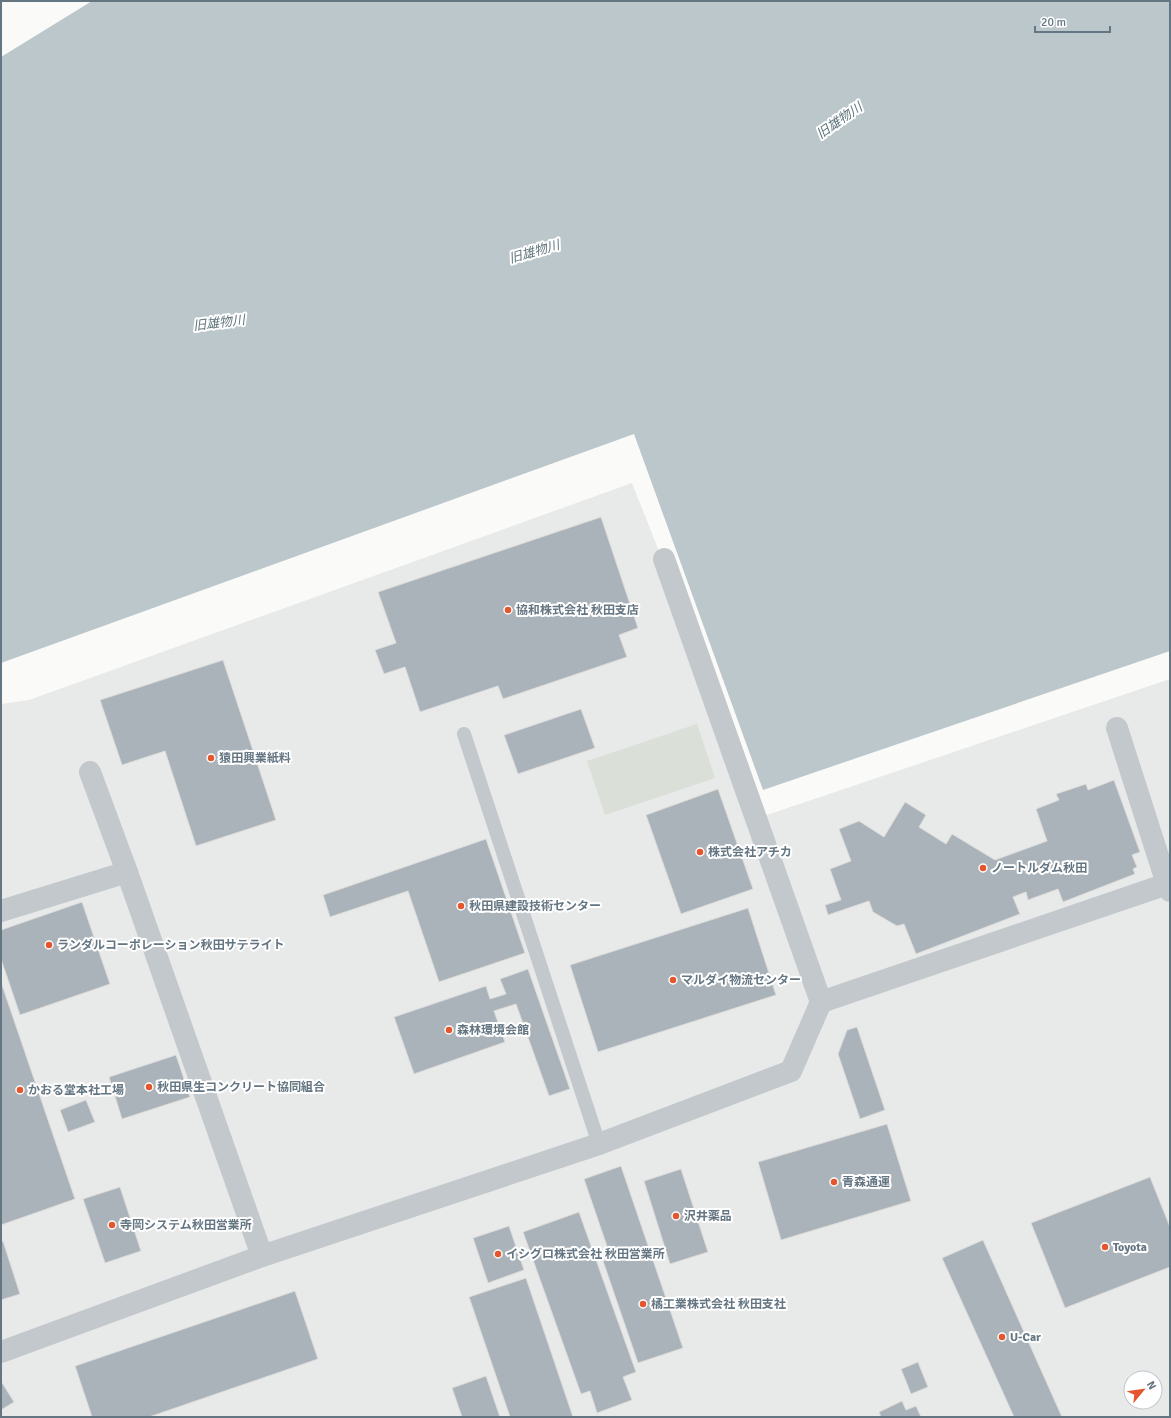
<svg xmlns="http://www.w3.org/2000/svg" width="1171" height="1418" font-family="Signika,'Noto Sans JP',sans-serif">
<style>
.built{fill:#e8e9e9;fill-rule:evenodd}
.green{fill:#dadfd7}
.water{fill:#bbc7cb}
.building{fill:#aab3b9;stroke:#dcdcda}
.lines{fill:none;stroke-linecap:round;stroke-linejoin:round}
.service{stroke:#c3c8cc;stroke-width:14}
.minor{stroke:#c3c8cc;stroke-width:22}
.tertiary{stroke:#c3c8cc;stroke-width:22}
.poi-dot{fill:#e4572e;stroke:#fff;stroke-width:1.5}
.labels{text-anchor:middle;stroke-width:4;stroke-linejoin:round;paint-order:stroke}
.poi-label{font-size:12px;font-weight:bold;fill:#657683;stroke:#fff;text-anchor:start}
.water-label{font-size:13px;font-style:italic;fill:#60757c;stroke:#fff}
</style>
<rect width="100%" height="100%" fill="#fafaf8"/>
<!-- built -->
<path class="built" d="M632 483 764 816 1170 679V1417H1V704L29 700ZM1131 1378H1155V1402H1131Z"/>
<!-- green -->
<polygon class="green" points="697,724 715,778 605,815 587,761"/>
<!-- water -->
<polygon class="water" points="92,1 1170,1 1170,651 763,790 634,434 1,663 1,57"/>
<!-- building -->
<g class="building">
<polygon points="601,517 638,628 619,635 627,657 503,699 498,686 420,712 405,667 384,674 375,650 396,643 378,592"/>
<polygon points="223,660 276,820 196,846 165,751 122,765 100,700"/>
<polygon points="581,709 595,748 518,774 504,735"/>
<polygon points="1114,780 1140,852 1132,855 1137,867 1133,869 1135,874 1063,902 1058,889 1028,900 1026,892 1013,897 1020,914 916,954 904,924 897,926 873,912 869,901 828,915 825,905 841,900 830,869 851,861 839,829 859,821 884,837 905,802 926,815 919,827 946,844 952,834 995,860 1047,841 1036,809 1059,800 1056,794 1086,784 1088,790"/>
<polygon points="718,789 753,889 681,914 646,815"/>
<polygon points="486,839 525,953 439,982 408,891 330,917 323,895"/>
<polygon points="82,902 110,984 20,1015 1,959 1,930"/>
<polygon points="748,908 776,995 598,1052 570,965"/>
<polygon points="528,969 570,1089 549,1096 516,1004 494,1011 505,1042 414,1074 394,1017 486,986 490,999 506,994 500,979"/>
<polygon points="1,982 75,1199 1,1225"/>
<polygon points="857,1027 885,1110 860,1119 838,1054 847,1030"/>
<polygon points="176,1055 190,1097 122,1119 109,1077"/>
<polygon points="86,1100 95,1122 68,1132 60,1110"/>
<polygon points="887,1124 911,1201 781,1240 758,1162"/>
<polygon points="621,1166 683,1348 638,1363 603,1261 611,1258 584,1179"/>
<polygon points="681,1169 708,1252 670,1264 644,1181"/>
<polygon points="1150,1177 1170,1227 1170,1267 1065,1308 1031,1223"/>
<polygon points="120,1187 141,1251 105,1263 83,1199"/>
<polygon points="579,1212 636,1372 623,1377 632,1400 597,1413 590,1391 581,1394 523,1232"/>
<polygon points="509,1226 524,1270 488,1283 473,1238"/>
<polygon points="983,1240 1062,1417 1014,1417 942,1258"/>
<polygon points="3,1241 20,1294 1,1300 1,1242"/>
<polygon points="526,1278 573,1417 510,1417 469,1297"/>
<polygon points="295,1291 318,1359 149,1417 92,1417 75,1366"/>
<polygon points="918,1362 928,1387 911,1394 901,1369"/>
<polygon points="486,1376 500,1417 462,1417 452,1388"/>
<polygon points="1,1381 14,1402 1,1410"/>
<polygon points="902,1401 906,1410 916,1406 921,1417 881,1417 879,1412"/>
</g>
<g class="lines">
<!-- service -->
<polyline class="service" points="464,734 599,1144"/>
<!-- minor -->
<g class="minor">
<polyline points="1117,728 1167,884"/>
<polyline points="90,772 127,872 262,1256 599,1144 791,1071 821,1002 664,559"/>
<polyline points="1,911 127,872"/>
<polyline points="821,1002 1167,884 1170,891"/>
</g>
<!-- tertiary -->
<polyline class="tertiary" points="1,1352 262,1256"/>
</g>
<!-- markers -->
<g class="poi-dot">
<circle cx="508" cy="610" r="4"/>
<circle cx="211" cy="758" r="4"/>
<circle cx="700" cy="852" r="4"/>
<circle cx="983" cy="868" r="4"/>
<circle cx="461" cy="906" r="4"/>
<circle cx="49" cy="945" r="4"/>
<circle cx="673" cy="980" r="4"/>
<circle cx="449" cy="1030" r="4"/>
<circle cx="149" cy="1087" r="4"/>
<circle cx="20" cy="1090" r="4"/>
<circle cx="834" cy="1182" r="4"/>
<circle cx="676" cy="1216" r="4"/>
<circle cx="112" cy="1225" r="4"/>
<circle cx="1105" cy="1247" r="4"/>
<circle cx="498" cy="1254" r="4"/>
<circle cx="643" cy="1304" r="4"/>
<circle cx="1002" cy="1337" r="4"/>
</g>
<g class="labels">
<!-- poi labels -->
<g class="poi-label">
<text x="516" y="614">協和株式会社 秋田支店</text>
<text x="219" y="762">猿田興業紙料</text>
<text x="708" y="856">株式会社アチカ</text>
<text x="991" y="872">ノートルダム秋田</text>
<text x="469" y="910">秋田県建設技術センター</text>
<text x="57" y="949">ランダルコーポレーション秋田サテライト</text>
<text x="681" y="984">マルダイ物流センター</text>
<text x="457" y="1034">森林環境会館</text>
<text x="157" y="1091">秋田県生コンクリート協同組合</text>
<text x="28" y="1094">かおる堂本社工場</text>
<text x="842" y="1186">青森通運</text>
<text x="684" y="1220">沢井薬品</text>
<text x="120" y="1229">寺岡システム秋田営業所</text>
<text x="1113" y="1251">Toyota</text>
<text x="506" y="1258">イシグロ株式会社 秋田営業所</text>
<text x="651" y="1308">橘工業株式会社 秋田支社</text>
<text x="1010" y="1341">U-Car</text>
</g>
<!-- water labels -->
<g class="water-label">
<text transform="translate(839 120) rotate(-35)" y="5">旧雄物川</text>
<text transform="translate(534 251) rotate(-16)" y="5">旧雄物川</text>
<text transform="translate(219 322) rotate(-7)" y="5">旧雄物川</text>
</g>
</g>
<!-- border -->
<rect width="1171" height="1418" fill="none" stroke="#657683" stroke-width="4"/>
<!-- north arrow -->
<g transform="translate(1143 1390) rotate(61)"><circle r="19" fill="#ffffff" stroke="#c1c8cd"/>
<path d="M0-3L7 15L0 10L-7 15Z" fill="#e4572e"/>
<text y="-6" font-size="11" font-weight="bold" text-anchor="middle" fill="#657683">N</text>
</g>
<!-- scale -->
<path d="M1035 26v6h75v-6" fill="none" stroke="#657683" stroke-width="2"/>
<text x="1041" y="26" font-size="12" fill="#657683" stroke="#ffffff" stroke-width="3" paint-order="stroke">20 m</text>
</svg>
